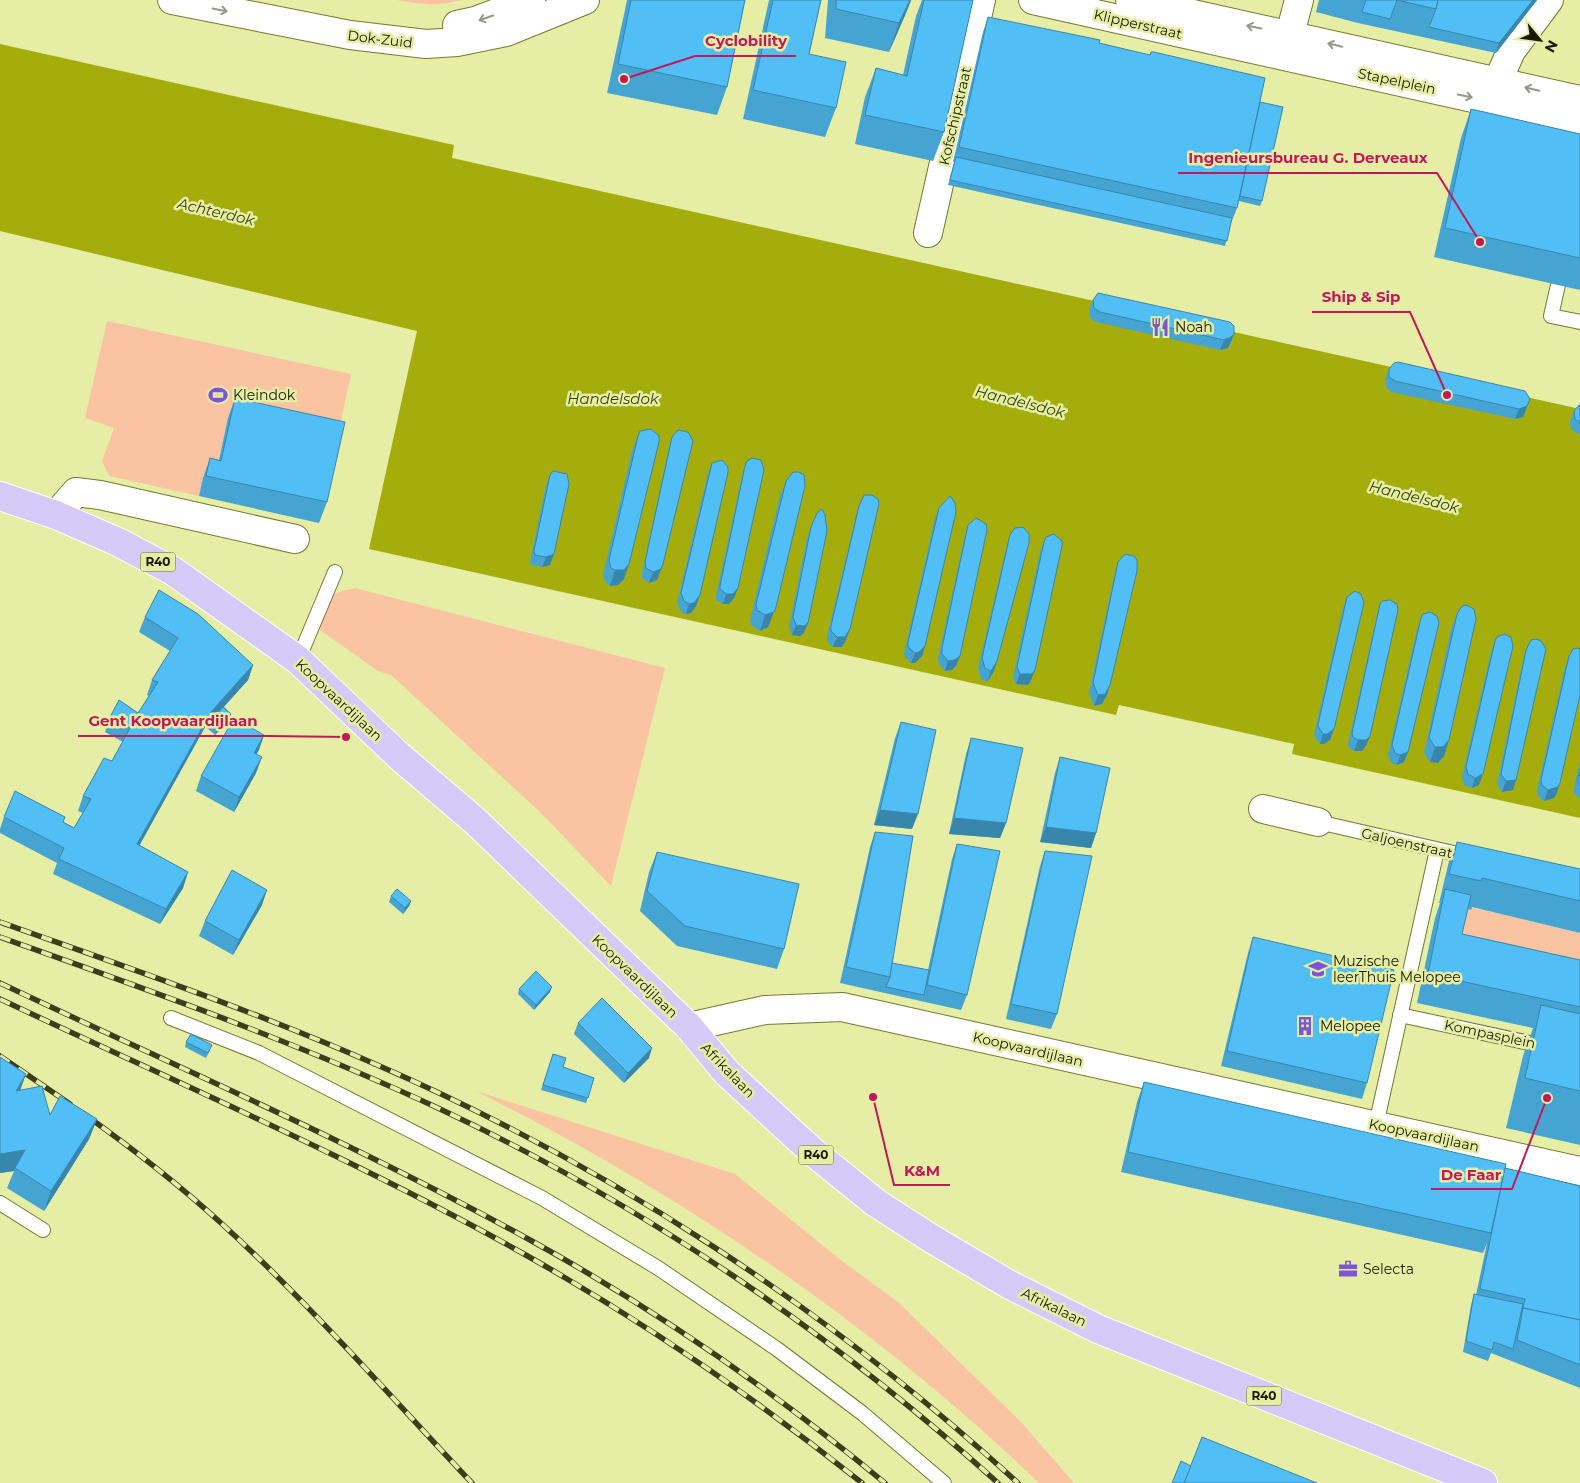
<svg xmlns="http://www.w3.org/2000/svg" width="1580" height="1483" font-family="Montserrat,sans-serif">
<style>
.green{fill:#fac3a1}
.water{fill:#a5ad0d}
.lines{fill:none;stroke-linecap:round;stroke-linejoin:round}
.lane-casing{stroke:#737933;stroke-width:16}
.street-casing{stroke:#737933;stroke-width:30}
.primary-casing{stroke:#fff;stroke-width:30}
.lane{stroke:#fff;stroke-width:14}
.street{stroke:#fff;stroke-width:28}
.primary{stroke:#d5cbf8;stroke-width:28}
.rail-casing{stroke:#3b3e1c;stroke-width:5.5}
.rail{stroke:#e6eea5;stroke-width:4;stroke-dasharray:11;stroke-linecap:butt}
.wall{fill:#46a4d3}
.shaded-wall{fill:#3986ac}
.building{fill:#51bff5;stroke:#3986ac}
.oneway{stroke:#97988c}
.labels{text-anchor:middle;stroke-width:5;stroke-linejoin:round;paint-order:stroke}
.shield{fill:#e6eea5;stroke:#565a32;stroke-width:1}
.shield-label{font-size:12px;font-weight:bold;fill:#181a00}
.street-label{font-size:14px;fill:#181a00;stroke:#e6eea5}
.poi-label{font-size:14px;fill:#181a00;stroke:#e6eea5;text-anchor:start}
.water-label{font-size:15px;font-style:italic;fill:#3f430a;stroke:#e6eea5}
.leader{fill:none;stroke:#c2185b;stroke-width:2}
.callout-dot{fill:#c2185b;stroke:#e6eea5;stroke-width:2}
.callout-label{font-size:15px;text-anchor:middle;font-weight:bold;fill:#c2185b;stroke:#e6eea5;stroke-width:5;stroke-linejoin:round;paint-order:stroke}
</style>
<rect width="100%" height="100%" fill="#e6eea5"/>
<!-- green -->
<g class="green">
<path d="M397 0H462C439 6 421 5 397 0Z"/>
<polygon points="107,321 351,374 340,425 214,481 203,478 199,496 109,476 102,461 114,428 85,418"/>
<path d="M355 588 665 668 611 886 540 812 391 675 378 671 320 630C326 600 323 594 355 588Z"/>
<polygon points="1448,905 1471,907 1580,933 1580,991 1452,963"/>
<path d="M476 1091 735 1174 838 1258 898 1302 1022 1423 1074 1483H1039C874 1324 681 1194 476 1091Z"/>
</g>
<!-- water -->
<polygon class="water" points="0,44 454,145 452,158 1580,409 1580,818 1292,754 1294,744 1119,705 1116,715 369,549 417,331 0,231"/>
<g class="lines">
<!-- lane casing -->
<g class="lane-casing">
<g id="lane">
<polyline points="1558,285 1551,316 1580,322"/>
<polyline points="298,660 335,572"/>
<polyline points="1318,822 1471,857"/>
<polyline points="1400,1015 1580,1054"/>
<polyline points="171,1018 259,1053 542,1198 658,1268 777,1349 862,1413 944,1483"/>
<polyline points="1376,1125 1437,850"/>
<polyline points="0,1203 43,1230"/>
</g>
</g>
<!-- street casing -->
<g class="street-casing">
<g id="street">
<polyline points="172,0 350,35 426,44 457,42 506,32 585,0"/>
<polyline points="1033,0 1580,122"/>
<polyline points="1130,0 1580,100"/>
<polyline points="457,25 475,21 531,0"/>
<polyline points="1285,53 1299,0"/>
<polyline points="1498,81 1511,51 1549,0"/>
<polyline points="928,233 981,0"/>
<polyline points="56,515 76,492 100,495 295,539"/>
<polyline points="1263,809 1318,822"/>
<polyline points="689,1027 765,1010 842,1007 1580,1171"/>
</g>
</g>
<!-- primary casing -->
<g class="primary-casing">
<polyline id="primary" points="0,496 56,515 118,542 173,571 298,660 399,756 474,820 689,1027 727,1073 813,1152 876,1203 932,1239 1010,1285 1098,1329 1483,1483"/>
</g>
<!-- lane -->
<use href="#lane" class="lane"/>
<!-- street -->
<use href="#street" class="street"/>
<!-- primary -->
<use href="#primary" class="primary"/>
<!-- rail casing -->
<g class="rail-casing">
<g id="rail">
<path d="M0 922C126 967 252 1010 375 1064 610 1166 829 1310 1018 1483"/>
<path d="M0 937C148 990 297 1042 440 1109 642 1204 832 1333 998 1483"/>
<path d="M0 983C177 1067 358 1145 530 1240 655 1309 775 1392 885 1483"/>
<path d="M0 999C175 1082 355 1159 524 1254 643 1321 755 1398 862 1483"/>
<polyline points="0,1056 70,1104"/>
<path d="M84 1114C132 1148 178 1184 221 1223 310 1304 390 1396 472 1483"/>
</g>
</g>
<!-- rail -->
<use href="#rail" class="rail"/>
</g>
<!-- wall -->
<g class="wall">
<polygon points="627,0 745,0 727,87 717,115 607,93 626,5"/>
<polygon points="769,0 821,0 809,54 836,108 825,137 743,119"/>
<polygon points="828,0 911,0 906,13 889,52 825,38"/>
<polygon points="922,0 973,0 944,132 933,161 855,144 865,97 876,68 903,75 916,16"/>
<polygon points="1319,0 1537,0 1496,53 1358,23 1316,12"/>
<polygon points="988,17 1099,43 1260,102 1262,201 1260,206 1239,201 1237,208 1231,223 1225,246 948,185 954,162 953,162 983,32"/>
<polygon points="1471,109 1580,134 1580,290 1434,257 1461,138"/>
<polygon points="1093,300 1234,334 1230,344 1228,348 1220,350 1096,322 1090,318 1089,310"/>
<polygon points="1389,369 1527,409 1523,417 1515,419 1391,392 1386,387 1385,379"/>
<polygon points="235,398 327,502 319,523 199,496 203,478 210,458 219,460 228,418"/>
<polygon points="1580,405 1580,435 1571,429 1570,421 1574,411"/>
<polygon points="638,436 624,579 618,585 610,586 606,583 603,575 632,451"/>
<polygon points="672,437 663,564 657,580 649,583 642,578 642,573 669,447"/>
<polygon points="747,461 734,598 729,604 723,604 716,600 716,596 742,476"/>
<polygon points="712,463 696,606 691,613 686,614 681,612 677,603 708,473"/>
<polygon points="550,475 550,565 542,567 531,565 530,562 546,485"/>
<polygon points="786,481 776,607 768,627 760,631 751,625 750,620 780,496"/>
<polygon points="859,506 846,640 842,647 833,647 827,641 827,636 856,516"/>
<polygon points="939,508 925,646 922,656 915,663 911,663 905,657 904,653 935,518"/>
<polygon points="968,525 960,656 956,666 952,670 945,671 939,664 938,658 965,535"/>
<polygon points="811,527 804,633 800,636 792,635 789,627 807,538"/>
<polygon points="1010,535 994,671 987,682 981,679 978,668 1007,545"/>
<polygon points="1044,542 1035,670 1031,680 1028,685 1016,684 1013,677 1040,552"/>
<polygon points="1118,562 1107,695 1102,704 1094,706 1089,693 1115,572"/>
<polygon points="1347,597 1334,729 1330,740 1324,744 1320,744 1314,736 1315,730 1343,608"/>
<polygon points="1380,604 1366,746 1362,751 1354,751 1349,748 1348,744 1377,615"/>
<polygon points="1423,614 1408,752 1404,762 1397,765 1391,763 1388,755 1417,629"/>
<polygon points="1457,614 1449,740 1444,756 1438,763 1430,762 1424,753 1451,629"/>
<polygon points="145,617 253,665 248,680 224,707 231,714 230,719 215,735 207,728 209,723 220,711 205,727 139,845 188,872 183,888 160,924 53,874 57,863 0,833 0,829 4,817 63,822 74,828 83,813 78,811 83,796 112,761 123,742 105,732 110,717 138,713 149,696 147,695 152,680 170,651 139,632"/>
<polygon points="1497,637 1479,785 1472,788 1464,785 1462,777 1491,652"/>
<polygon points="1526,650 1516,780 1513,790 1502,792 1497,784 1523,660"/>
<polygon points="1569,656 1557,793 1554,798 1544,801 1538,796 1537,790 1565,667"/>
<polygon points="901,722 912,829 874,825 895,738"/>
<polygon points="264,735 256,754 256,773 234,812 196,791 201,776"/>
<polygon points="971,738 1006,823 1000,838 949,834 966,754"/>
<polygon points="1060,757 1096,833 1091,848 1040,842 1055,773"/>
<polygon points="1580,761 1580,799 1574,793 1574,788"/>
<polygon points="875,832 892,963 928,970 952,859 957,844 967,995 961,1010 840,983 870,847"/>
<polygon points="1457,842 1580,869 1580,933 1472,907 1471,910 1468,909 1462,934 1580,960 1580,1145 1506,1128 1523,1056 1533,1028 1417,1003 1435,918 1440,903 1439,903 1449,861 1451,855 1452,856"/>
<polygon points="1045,851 1057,1014 1051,1029 1006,1019 1040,866"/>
<polygon points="657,852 784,949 777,969 677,946 640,911 649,872"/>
<polygon points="391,896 411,901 409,906 403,914 389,902"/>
<polygon points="262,905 233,955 199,936 205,921"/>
<polygon points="1253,937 1367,1083 1362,1099 1221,1066 1248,953"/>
<polygon points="519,989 550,992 534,1010 518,994"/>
<polygon points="578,1023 649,1058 624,1083 574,1034"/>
<polygon points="186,1042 210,1050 206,1058 185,1047"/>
<polygon points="553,1054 563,1067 594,1078 586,1103 541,1090"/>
<polygon points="1144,1082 1505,1168 1580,1186 1580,1388 1491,1353 1488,1361 1463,1352 1471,1305 1474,1294 1476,1295 1487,1243 1483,1253 1121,1172 1137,1102"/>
<polygon points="21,1090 50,1115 97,1119 89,1139 44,1211 7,1188 14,1171 0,1173"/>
</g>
<!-- shaded-wall -->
<g class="shaded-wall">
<polygon points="910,0 911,0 906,13 889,52 899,23"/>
<polygon points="1533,0 1537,0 1496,53 1499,43"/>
<polygon points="1234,334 1230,344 1228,348 1220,350 1224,340"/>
<polygon points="1530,399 1523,417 1515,419 1519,409"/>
<polygon points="554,554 550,565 542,567 546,557"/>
<polygon points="629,564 624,579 618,585 610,586 615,570"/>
<polygon points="663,564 657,580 649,583 653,572"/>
<polygon points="738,588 734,598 729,604 723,604 726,594"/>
<polygon points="700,595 696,606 691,613 686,614 689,604"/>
<polygon points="776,607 768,627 760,631 765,615"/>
<polygon points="808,623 804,633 800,636 792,635 796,625"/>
<polygon points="850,629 846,640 842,647 833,647 837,637"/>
<polygon points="925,646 922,656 915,663 911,663 915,653"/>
<polygon points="960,656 956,666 952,670 945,671 948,661"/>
<polygon points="997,661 994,671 987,682 991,671"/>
<polygon points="253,665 248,680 205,727 132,859 137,844 211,712"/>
<polygon points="1035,670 1031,680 1028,685 1016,684 1020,674"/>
<polygon points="1110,685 1107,695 1102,704 1094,706 1098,695"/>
<polygon points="231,714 230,719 215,735 217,730"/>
<polygon points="1334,729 1330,740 1324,744 1320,744 1323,734"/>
<polygon points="264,735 259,750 249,768 254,753"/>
<polygon points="1370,736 1366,746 1362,751 1354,751 1358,740"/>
<polygon points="1449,740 1444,756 1438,763 1430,762 1435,747"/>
<polygon points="1408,752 1404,762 1397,765 1400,755"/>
<polygon points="262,757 256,773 234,812 239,797"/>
<polygon points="1483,774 1479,785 1472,788 1475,778"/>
<polygon points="1516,780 1513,790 1502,792 1506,781"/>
<polygon points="1560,783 1557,793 1554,798 1544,801 1548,790"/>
<polygon points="880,810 918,814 912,829 874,825"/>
<polygon points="954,818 1006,823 1000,838 949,834"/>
<polygon points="1046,827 1096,833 1091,848 1040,842"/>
<polygon points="188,872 183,888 160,924 166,909"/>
<polygon points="267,890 262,905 233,955 239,940"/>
<polygon points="411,901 409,906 403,914 405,908"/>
<polygon points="552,987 550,992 534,1010 536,1005"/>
<polygon points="652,1048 649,1058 624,1083 628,1073"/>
<polygon points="26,1074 19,1094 16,1091"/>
<polygon points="97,1119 89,1139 44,1211 51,1191"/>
<polygon points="25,1150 14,1171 0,1173 0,1154"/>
</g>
<!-- building -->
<g class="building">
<polygon points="631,0 745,0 727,87 618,64"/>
<polygon points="773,0 821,0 809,54 846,62 836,108 753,90"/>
<polygon points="836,0 910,0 899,23 836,9"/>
<polygon points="924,0 973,0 944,132 865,115 876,68 907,76"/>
<polygon points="1366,0 1397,0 1390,19 1362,12"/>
<polygon points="1397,0 1438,0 1436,9"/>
<polygon points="1438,0 1533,0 1499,43 1429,27 1436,9"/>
<polygon points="988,17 1100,40 1099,43 1150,55 1151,52 1154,52 1265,78 1237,208 959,147"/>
<polygon points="1260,102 1283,107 1262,201 1240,196"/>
<polygon points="1471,109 1580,134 1580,258 1445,228"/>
<polygon points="956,157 1232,218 1227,241 950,180"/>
<polygon points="1098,293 1230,322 1234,326 1234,334 1231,337 1224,340 1100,312 1094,308 1093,300"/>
<polygon points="1398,362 1525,391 1530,399 1527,406 1519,409 1395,381 1389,377 1389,369 1394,363"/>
<polygon points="235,398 345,422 327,502 206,476 210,458 221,461"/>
<polygon points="1579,405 1580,405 1580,423 1575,419 1574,411"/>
<polygon points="651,429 659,436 659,442 629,564 624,570 615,570 611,568 609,560 638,436 640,431"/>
<polygon points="678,430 688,432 693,441 663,564 661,569 653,572 646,568 645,562 672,437"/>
<polygon points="752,458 761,460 764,470 738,588 733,594 726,594 720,589 720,586 745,466 747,461"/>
<polygon points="722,460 728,467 728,472 700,595 694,603 689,604 684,601 681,593 712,463"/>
<polygon points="553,471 567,474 569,484 554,554 546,557 535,555 534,551 550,475"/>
<polygon points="793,472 799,472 804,475 805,486 776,607 774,612 765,615 757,610 756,605 786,481"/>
<polygon points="864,495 872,495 878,499 879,504 850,629 845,637 837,637 831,631 831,626 859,506"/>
<polygon points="950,496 955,503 956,512 925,646 919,652 915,653 908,647 908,642 939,508"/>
<polygon points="822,509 825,515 827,531 808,623 804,626 796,625 793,617 811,527 817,513"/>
<polygon points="976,518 986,524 987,530 960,656 955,660 948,661 942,654 942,648 968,525"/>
<polygon points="1023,527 1029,534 1029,543 997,661 991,671 985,668 982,658 1010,535 1015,528"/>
<polygon points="1054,534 1062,541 1062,546 1035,670 1032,674 1020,674 1017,667 1044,542 1046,537"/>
<polygon points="1125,554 1134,556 1137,560 1137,571 1110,685 1105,694 1098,695 1093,683 1118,562"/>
<polygon points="159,590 198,614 253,665 211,712 137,844 188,872 166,909 59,859 64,848 4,817 15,791 65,817 63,822 74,828 91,799 83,796 104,758 112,761 130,728 110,717 119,700 138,713 158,682 152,680 178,638 145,617"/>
<polygon points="1355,591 1361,594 1364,603 1334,729 1327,734 1323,734 1318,726 1319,720 1347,597"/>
<polygon points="1390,600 1397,604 1398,610 1370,736 1366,740 1358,740 1353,737 1352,733 1380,604 1382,601"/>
<polygon points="1466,605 1474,609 1476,619 1449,740 1443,747 1435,747 1429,738 1457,614 1462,606"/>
<polygon points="1430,612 1437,616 1439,623 1408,752 1400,755 1395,753 1392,745 1421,618 1423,614"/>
<polygon points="1504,634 1511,637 1513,646 1483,774 1475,778 1468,774 1466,767 1495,641 1497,637"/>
<polygon points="1536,639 1541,641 1546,649 1516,780 1506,781 1501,774 1526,650 1531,640"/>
<polygon points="1577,648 1580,649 1580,695 1560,783 1558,787 1548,790 1542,785 1541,780 1569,656 1573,649"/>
<polygon points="223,707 231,714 217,730 209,723"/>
<polygon points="234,718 264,735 254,753 262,757 239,797 201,776"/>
<polygon points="901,722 936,730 918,814 880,810"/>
<polygon points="971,738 1023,748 1006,823 954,818"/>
<polygon points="1060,757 1110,768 1096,833 1046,827"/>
<polygon points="1580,769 1580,785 1578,783 1578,778"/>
<polygon points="875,832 913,836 890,977 846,967"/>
<polygon points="1457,842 1580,869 1580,901 1482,878 1481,881 1449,874"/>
<polygon points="957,844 1000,851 967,995 927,985"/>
<polygon points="1045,851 1092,856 1057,1014 1011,1004"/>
<polygon points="657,852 799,884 784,949 685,926 647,891"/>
<polygon points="232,870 267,890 239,940 205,921"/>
<polygon points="397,889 411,901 405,908 391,896"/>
<polygon points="1445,889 1471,895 1462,934 1580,960 1580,1007 1428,974"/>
<polygon points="1253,937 1394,970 1367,1083 1227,1051"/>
<polygon points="892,963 929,970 924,995 886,987 890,977"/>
<polygon points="536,971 552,987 536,1005 519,989"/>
<polygon points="602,998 652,1048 628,1073 578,1023"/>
<polygon points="1541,1005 1580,1014 1580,1091 1525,1078"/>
<polygon points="191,1034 212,1045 208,1053 186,1042"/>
<polygon points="553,1054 566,1058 563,1067 594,1078 588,1098 543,1085"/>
<polygon points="0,1057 26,1074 16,1091 42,1086 50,1115 60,1096 97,1119 51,1191 15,1168 25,1150 0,1154"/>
<polygon points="1144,1082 1506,1164 1491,1233 1128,1152"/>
<polygon points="1505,1168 1580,1186 1580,1320 1523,1308 1522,1312 1525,1299 1480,1289"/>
<polygon points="1474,1294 1523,1304 1513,1349 1494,1342 1492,1350 1466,1341"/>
<polygon points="1523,1308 1580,1320 1580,1365 1517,1340"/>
<polygon points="1202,1437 1317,1483 1184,1483"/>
<polygon points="1181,1461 1191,1466 1184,1483 1172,1483"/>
</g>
<!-- one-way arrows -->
<defs><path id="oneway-shaft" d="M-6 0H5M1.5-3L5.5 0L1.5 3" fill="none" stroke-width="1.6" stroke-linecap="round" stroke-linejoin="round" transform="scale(1.25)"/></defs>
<g class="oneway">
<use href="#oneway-shaft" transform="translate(220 10) rotate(11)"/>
<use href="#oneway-shaft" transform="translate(486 18) rotate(161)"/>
<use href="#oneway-shaft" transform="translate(1254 27) rotate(-168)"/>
<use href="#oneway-shaft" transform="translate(1335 45) rotate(-167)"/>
<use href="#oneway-shaft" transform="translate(1532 89) rotate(-167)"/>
<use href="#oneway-shaft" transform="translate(1465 96) rotate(12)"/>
</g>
<!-- icons -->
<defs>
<g id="restaurant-bare" transform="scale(1.5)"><path d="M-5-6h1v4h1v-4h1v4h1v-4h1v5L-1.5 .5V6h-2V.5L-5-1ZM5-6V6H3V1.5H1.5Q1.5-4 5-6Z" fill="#7b57d1" stroke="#e6eea5" stroke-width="2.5" paint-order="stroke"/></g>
<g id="stadium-bare" transform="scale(1.5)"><path d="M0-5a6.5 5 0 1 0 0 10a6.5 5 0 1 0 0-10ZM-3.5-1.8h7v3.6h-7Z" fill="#7b57d1" stroke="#e6eea5" stroke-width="2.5" paint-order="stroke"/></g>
<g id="school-bare" transform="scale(1.5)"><path d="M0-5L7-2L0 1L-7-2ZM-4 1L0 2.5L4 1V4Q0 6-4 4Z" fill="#7b57d1" stroke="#e6eea5" stroke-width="2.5" paint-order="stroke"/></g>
<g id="building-bare" transform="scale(1.5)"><path d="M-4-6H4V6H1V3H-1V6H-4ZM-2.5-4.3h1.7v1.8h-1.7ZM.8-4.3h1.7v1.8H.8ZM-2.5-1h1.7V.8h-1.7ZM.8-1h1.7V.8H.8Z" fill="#7b57d1" stroke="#e6eea5" stroke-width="2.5" paint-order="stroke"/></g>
<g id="office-bare" transform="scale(1.5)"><path d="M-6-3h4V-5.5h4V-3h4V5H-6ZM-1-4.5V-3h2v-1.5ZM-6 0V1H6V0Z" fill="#7b57d1" stroke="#e6eea5" stroke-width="2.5" paint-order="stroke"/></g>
</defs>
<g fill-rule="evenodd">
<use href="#restaurant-bare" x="1160" y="327"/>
<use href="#stadium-bare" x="218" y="395"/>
<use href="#school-bare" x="1318" y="969"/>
<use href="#building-bare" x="1305" y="1026"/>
<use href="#office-bare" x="1348" y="1269"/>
</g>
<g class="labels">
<!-- shield labels -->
<g class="shield">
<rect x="140.5" y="552.5" width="35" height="19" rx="4"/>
<rect x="798.5" y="1145.5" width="35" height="19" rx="4"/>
<rect x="1246.5" y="1386.5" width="35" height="19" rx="4"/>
</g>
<g class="shield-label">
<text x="158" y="566">R40</text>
<text x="816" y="1159">R40</text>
<text x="1264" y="1400">R40</text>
</g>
<!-- street labels -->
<g class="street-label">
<text transform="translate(1138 24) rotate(13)" y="5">Klipperstraat</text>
<text transform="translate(380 39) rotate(7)" y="5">Dok-Zuid</text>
<text transform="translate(1397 81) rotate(12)" y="5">Stapelplein</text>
<text transform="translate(955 116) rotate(-77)" y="5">Kofschipstraat</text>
<text transform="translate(339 700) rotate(43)" y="5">Koopvaardijlaan</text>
<text transform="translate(1407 843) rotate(13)" y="5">Galjoenstraat</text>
<text transform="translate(635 976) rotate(44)" y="5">Koopvaardijlaan</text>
<text transform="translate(1490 1034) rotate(12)" y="5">Kompasplein</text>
<text transform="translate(1028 1049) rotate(13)" y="5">Koopvaardijlaan</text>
<text transform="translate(728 1070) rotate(46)" y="5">Afrikalaan</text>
<text transform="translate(1424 1135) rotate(12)" y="5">Koopvaardijlaan</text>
<text transform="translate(1054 1307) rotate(26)" y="5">Afrikalaan</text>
</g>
<!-- poi labels -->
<g class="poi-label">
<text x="1175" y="332">Noah</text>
<text x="233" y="400">Kleindok</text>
<text x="1333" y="966">Muzische<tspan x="1333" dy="16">leerThuis Melopee</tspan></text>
<text x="1320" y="1031">Melopee</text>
<text x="1363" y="1274">Selecta</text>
</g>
<!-- water labels -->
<g class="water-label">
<text transform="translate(216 212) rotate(13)" y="5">Achterdok</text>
<text x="613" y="404">Handelsdok</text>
<text transform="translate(1020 402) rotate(14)" y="5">Handelsdok</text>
<text transform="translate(1414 497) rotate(14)" y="5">Handelsdok</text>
</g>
</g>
<!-- callouts -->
<path class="leader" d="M624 79L695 56H796M1480 242L1437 173H1178M1447 395L1410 312H1312M346 737L267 736H78M873 1097L894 1185H950M1547 1098L1512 1189H1431"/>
<g class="callout-dot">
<circle cx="624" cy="79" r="5"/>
<circle cx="1480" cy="242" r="5"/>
<circle cx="1447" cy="395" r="5"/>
<circle cx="346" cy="737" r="5"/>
<circle cx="873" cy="1097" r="5"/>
<circle cx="1547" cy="1098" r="5"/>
</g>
<g class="callout-label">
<text x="746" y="46">Cyclobility</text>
<text x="1308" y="163">Ingenieursbureau G. Derveaux</text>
<text x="1361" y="302">Ship &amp; Sip</text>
<text x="173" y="726">Gent Koopvaardijlaan</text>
<text x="922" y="1176">K&amp;M</text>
<text x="1471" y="1180">De Faar</text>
</g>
<!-- north arrow -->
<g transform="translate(1540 40) rotate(119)" stroke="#e6eea5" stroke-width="4" paint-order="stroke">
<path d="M0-4L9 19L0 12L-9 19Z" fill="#181a00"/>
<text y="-8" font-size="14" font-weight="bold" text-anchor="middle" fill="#181a00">N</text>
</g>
</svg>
